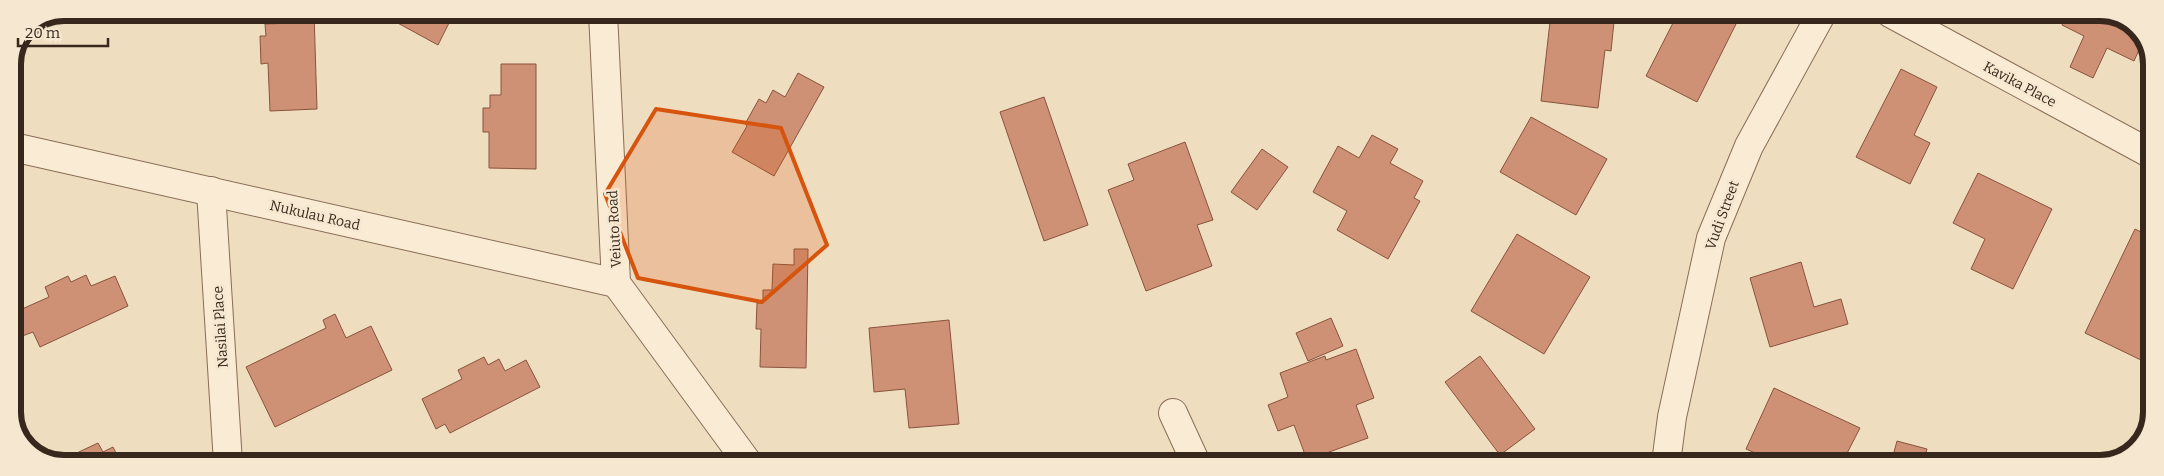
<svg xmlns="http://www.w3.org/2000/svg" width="2164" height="476" font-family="Bitter,serif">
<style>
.building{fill:#cf9175;stroke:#89533c}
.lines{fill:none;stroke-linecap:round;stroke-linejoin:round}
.minor-casing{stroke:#896d57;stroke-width:30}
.minor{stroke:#faebd4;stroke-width:28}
.marked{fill:#d6540e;fill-opacity:0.2;stroke:#d6540e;stroke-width:4;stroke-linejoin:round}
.labels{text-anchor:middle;stroke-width:5;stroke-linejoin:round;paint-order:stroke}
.street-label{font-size:14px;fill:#38271c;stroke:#f6e8d0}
.rim{fill:none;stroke:#38271c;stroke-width:6}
</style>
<rect width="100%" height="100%" fill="#efddc0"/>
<!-- building -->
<g class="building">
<polygon points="276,13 314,13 317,109 270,111 268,63 261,64 260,36 266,36 265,24 294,23 294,18 277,18"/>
<polygon points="399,13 454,13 438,45 394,21"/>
<polygon points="1550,13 1602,13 1601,21 1614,22 1611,51 1605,50 1598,108 1541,101 1551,13"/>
<polygon points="1658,13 1715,13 1736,24 1697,102 1646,76 1674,21"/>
<polygon points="2066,13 2109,13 2138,30 2143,41 2134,61 2107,48 2093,78 2070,67 2084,36 2062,25"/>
<polygon points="501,64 536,64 536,169 489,168 489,132 483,132 483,108 490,108 490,95 501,95"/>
<polygon points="1901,69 1937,87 1914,135 1930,143 1910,184 1856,157"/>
<polygon points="798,73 824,87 774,176 732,152 747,126 745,124 759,99 766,103 773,90 785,97"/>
<polygon points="1044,97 1088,225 1044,241 1000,112"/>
<polygon points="1531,117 1607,159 1576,215 1500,172"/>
<polygon points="1372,135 1398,149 1390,163 1423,181 1414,198 1420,201 1388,259 1337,230 1347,211 1313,192 1338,146 1359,158"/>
<polygon points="1185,142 1213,220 1197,225 1212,266 1146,291 1108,190 1134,180 1128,164"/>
<polygon points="1262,149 1288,167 1257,210 1231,192"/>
<polygon points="1978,173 2052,209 2013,289 1971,269 1985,239 1953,223"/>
<polygon points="2135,229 2151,237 2151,345 2143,361 2085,333"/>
<polygon points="1517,234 1590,277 1544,354 1471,311"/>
<polygon points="794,249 808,249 806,368 760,367 761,329 756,329 757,303 763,303 763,290 772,290 773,264 794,265"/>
<polygon points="1801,262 1814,307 1841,299 1848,324 1770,347 1750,278"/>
<polygon points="86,275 91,286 115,276 128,306 40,347 33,332 17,338 13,328 13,313 49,297 45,287 68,276 71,282"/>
<polygon points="335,314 346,338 371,326 392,370 275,427 246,367 326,328 323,320"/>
<polygon points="1331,318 1343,346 1308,361 1296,333"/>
<polygon points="949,320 959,424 909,428 905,389 874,392 869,328"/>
<polygon points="1356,349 1374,398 1356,405 1368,438 1307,460 1294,425 1278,431 1268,405 1288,397 1280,373 1325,356 1326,360"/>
<polygon points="1480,356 1535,429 1500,455 1445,382"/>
<polygon points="484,357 488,365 499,359 505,371 526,360 540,387 450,433 445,424 436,429 422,399 462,379 458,370"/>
<polygon points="1774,388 1860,428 1842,463 1761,463 1764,457 1746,449"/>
<polygon points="1897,441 1927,449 1923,463 1891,463"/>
<polygon points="98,443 103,452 113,447 121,463 66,463 64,459"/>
<polygon points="960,459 1008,463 960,463"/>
</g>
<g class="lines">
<!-- minor casing -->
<g class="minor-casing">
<g id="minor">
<polyline points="603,13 616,283 748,463"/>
<polyline points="1890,13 2151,154"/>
<polyline points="13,147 616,283"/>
<polyline points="211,191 228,463"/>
<polyline points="1173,413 1196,463"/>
<polyline points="1666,463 1672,417 1711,238 1749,146 1822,13"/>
</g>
</g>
<!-- minor -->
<use href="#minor" class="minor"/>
</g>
<!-- marked area -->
<path class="marked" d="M656 109 781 128 827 245 762 302 638 278 605 194Z"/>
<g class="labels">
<!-- street labels -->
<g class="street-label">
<text transform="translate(2020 84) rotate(28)" y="5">Kavika Place</text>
<text transform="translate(315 215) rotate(13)" y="5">Nukulau Road</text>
<text transform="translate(1722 215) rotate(-70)" y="5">Vudi Street</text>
<text transform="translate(614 229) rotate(-93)" y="5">Veiuto Road</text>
<text transform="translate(220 327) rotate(-94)" y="5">Nasilai Place</text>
</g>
</g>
<!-- crop -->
<path d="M0 0H2164V476H0ZM64 21H2100A43 43 0 0 1 2143 64V412A43 43 0 0 1 2100 455H64A43 43 0 0 1 21 412V64A43 43 0 0 1 64 21Z" fill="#f6e8d0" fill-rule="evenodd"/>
<path class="rim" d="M64 21H2100A43 43 0 0 1 2143 64V412A43 43 0 0 1 2100 455H64A43 43 0 0 1 21 412V64A43 43 0 0 1 64 21Z"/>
<!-- scale -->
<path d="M18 38v8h90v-8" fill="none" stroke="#38271c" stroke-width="2.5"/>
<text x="25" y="38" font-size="15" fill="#38271c" stroke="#f6e8d0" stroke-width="4" paint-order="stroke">20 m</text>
</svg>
